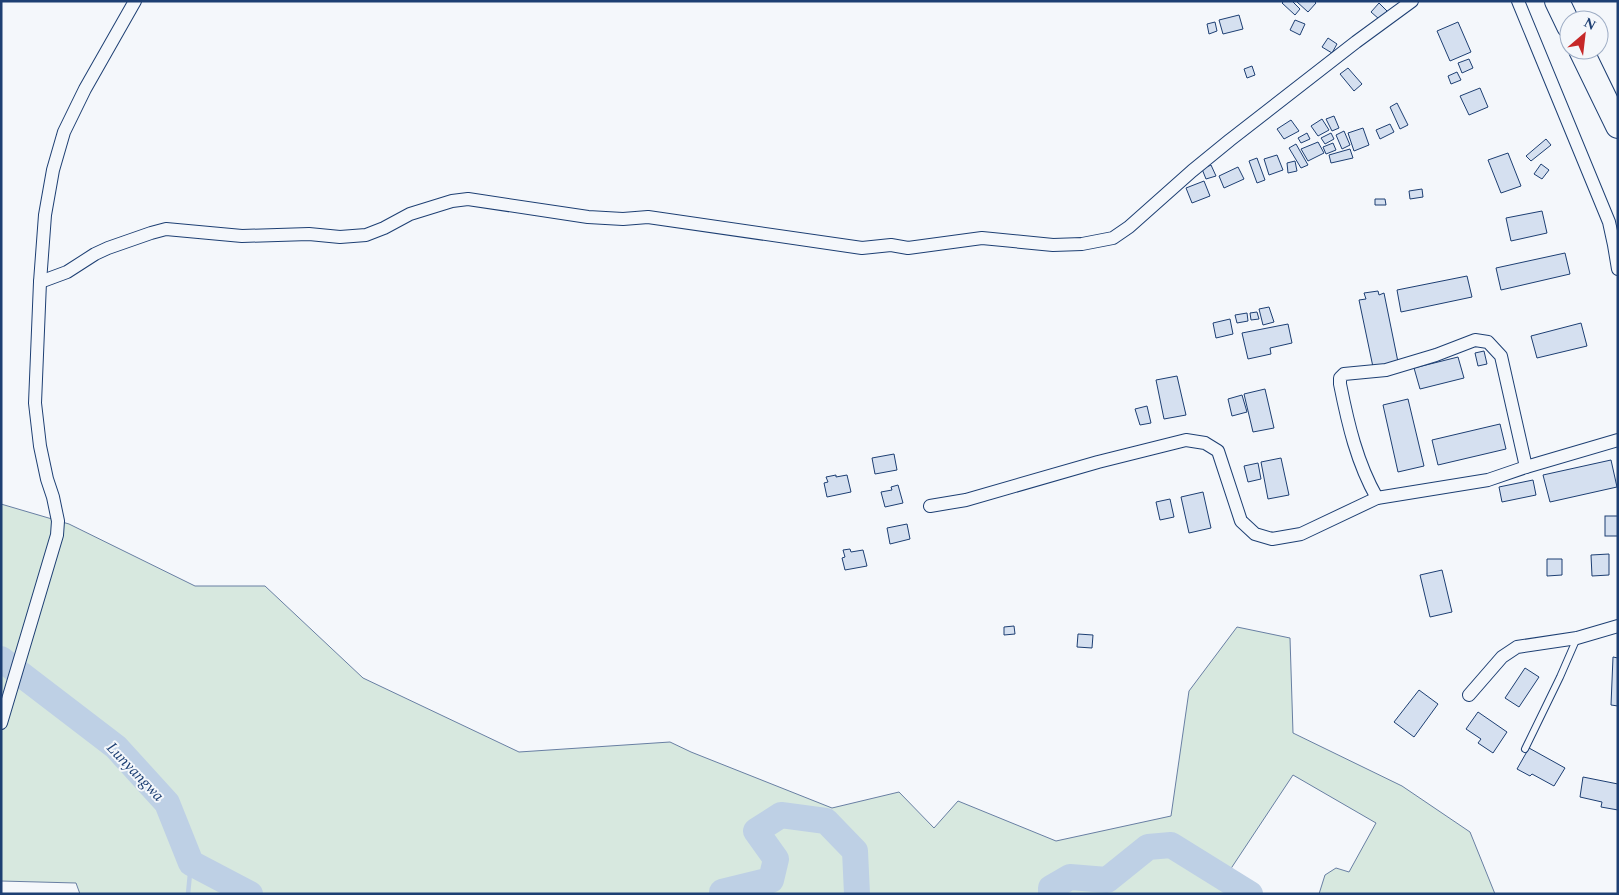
<svg xmlns="http://www.w3.org/2000/svg" width="1619" height="895" font-family="Spectral,serif">
<style>
.green{fill:#d7e8df;stroke:#687fa3}
.lines{fill:none;stroke-linecap:round;stroke-linejoin:round}
.stream{stroke:#bed0e5;stroke-width:4.5}
.river{stroke:#bed0e5;stroke-width:26}
.building{fill:#d5e0f0;stroke:#1d3f73}
.lane-casing{stroke:#1d3f73;stroke-width:8}
.street-casing{stroke:#1d3f73;stroke-width:14}
.highway-casing{stroke:#1d3f73;stroke-width:26}
.lane{stroke:#f4f7fb;stroke-width:6}
.street{stroke:#f4f7fb;stroke-width:12}
.highway{stroke:#f4f7fb;stroke-width:24}
.labels{text-anchor:middle;stroke-width:4;stroke-linejoin:round;paint-order:stroke}
.water-label{font-size:16px;font-style:italic;fill:#1d3f73;stroke:#f4f7fb}
</style>
<rect width="100%" height="100%" fill="#f4f7fb"/>
<!-- green -->
<polygon class="green" points="1,504 69,524 195,586 265,586 363,678 519,752 670,742 691,752 832,808 899,792 934,828 958,801 1056,841 1171,816 1189,691 1237,627 1290,638 1293,733 1402,786 1470,832 1495,894 1319,894 1325,875 1336,868 1349,872 1376,823 1293,775 1228,873 1259,894 80,894 76,883 1,881"/>
<g class="lines">
<!-- stream -->
<polyline class="stream" points="188,894 191,863"/>
<!-- river -->
<g class="river">
<polyline points="1,659 116,747 167,803 191,863 250,894"/>
<polyline points="722,894 722,892 771,880 776,859 756,831 781,815 826,821 855,851 857,894"/>
<polyline points="1051,894 1051,888 1070,877 1107,880 1148,847 1171,845 1250,894"/>
</g>
</g>
<!-- building -->
<g class="building">
<polygon points="1284,1 1292,1 1300,9 1295,15 1282,3"/>
<polygon points="1296,1 1314,1 1316,3 1308,12"/>
<polygon points="1379,3 1387,11 1379,19 1371,12"/>
<polygon points="1239,15 1243,29 1223,34 1219,20"/>
<polygon points="1295,20 1305,24 1300,35 1290,30"/>
<polygon points="1215,22 1217,31 1209,34 1207,24"/>
<polygon points="1458,22 1471,52 1450,61 1437,31"/>
<polygon points="1328,38 1337,44 1332,53 1322,47"/>
<polygon points="1469,59 1473,68 1462,73 1458,63"/>
<polygon points="1252,66 1255,75 1247,78 1244,69"/>
<polygon points="1348,68 1362,84 1354,91 1340,74"/>
<polygon points="1457,72 1461,80 1451,84 1448,76"/>
<polygon points="1480,88 1488,107 1469,115 1460,96"/>
<polygon points="1397,103 1408,125 1400,129 1390,107"/>
<polygon points="1334,116 1339,128 1332,131 1326,119"/>
<polygon points="1322,119 1329,130 1318,136 1311,126"/>
<polygon points="1291,120 1299,131 1284,139 1277,129"/>
<polygon points="1390,124 1394,132 1380,139 1376,130"/>
<polygon points="1363,128 1369,145 1354,151 1348,133"/>
<polygon points="1344,131 1350,145 1342,149 1336,135"/>
<polygon points="1307,133 1310,139 1301,143 1298,138"/>
<polygon points="1331,133 1334,139 1325,144 1321,138"/>
<polygon points="1546,139 1551,145 1531,161 1526,156"/>
<polygon points="1318,142 1324,153 1308,161 1301,149"/>
<polygon points="1333,143 1336,150 1326,154 1323,147"/>
<polygon points="1296,144 1308,165 1301,168 1289,148"/>
<polygon points="1350,149 1353,158 1331,163 1329,155"/>
<polygon points="1508,153 1521,186 1501,193 1488,160"/>
<polygon points="1277,155 1283,170 1269,175 1264,159"/>
<polygon points="1257,158 1265,180 1257,183 1249,161"/>
<polygon points="1295,161 1297,171 1288,173 1287,163"/>
<polygon points="1541,164 1549,170 1542,179 1534,174"/>
<polygon points="1211,165 1216,176 1206,179 1202,169"/>
<polygon points="1238,167 1244,179 1224,188 1219,176"/>
<polygon points="1204,181 1210,196 1192,203 1186,188"/>
<polygon points="1422,189 1423,197 1410,199 1409,191"/>
<polygon points="1375,199 1385,199 1386,205 1375,205"/>
<polygon points="1542,211 1547,233 1511,241 1506,218"/>
<polygon points="1565,253 1570,274 1501,290 1496,268"/>
<polygon points="1467,276 1472,297 1401,312 1397,290"/>
<polygon points="1378,291 1379,295 1384,293 1398,362 1373,367 1359,300 1366,299 1364,293"/>
<polygon points="1269,307 1274,322 1263,325 1259,309"/>
<polygon points="1257,312 1259,319 1251,320 1250,313"/>
<polygon points="1247,313 1248,321 1237,323 1235,315"/>
<polygon points="1230,319 1233,334 1216,338 1213,323"/>
<polygon points="1581,323 1587,346 1537,358 1531,336"/>
<polygon points="1288,324 1292,343 1270,348 1271,354 1248,359 1242,333"/>
<polygon points="1484,351 1487,364 1478,366 1475,353"/>
<polygon points="1458,357 1464,378 1420,389 1414,368"/>
<polygon points="1177,376 1186,415 1164,419 1156,380"/>
<polygon points="1265,389 1274,428 1253,432 1244,394"/>
<polygon points="1242,395 1247,412 1232,416 1228,399"/>
<polygon points="1408,399 1424,466 1398,472 1383,405"/>
<polygon points="1147,406 1151,423 1140,425 1135,409"/>
<polygon points="1500,424 1506,449 1438,465 1432,440"/>
<polygon points="894,454 897,470 875,474 872,458"/>
<polygon points="1281,458 1289,495 1268,499 1261,462"/>
<polygon points="1611,460 1617,487 1550,502 1543,475"/>
<polygon points="1258,463 1261,479 1248,482 1244,466"/>
<polygon points="836,475 836,477 847,475 851,492 827,497 824,483 828,482 826,477"/>
<polygon points="1533,480 1536,495 1502,502 1499,487"/>
<polygon points="898,485 903,503 885,507 881,492 892,490 891,487"/>
<polygon points="1203,492 1211,528 1189,533 1181,497"/>
<polygon points="1170,499 1174,517 1160,520 1156,502"/>
<rect x="1605" y="516" width="13" height="20"/>
<polygon points="907,524 910,539 890,544 887,528"/>
<polygon points="850,549 851,552 863,550 867,566 845,570 842,558 845,557 843,550"/>
<polygon points="1609,554 1609,575 1592,576 1591,555"/>
<polygon points="1547,559 1562,559 1562,575 1547,576"/>
<polygon points="1442,570 1452,612 1430,617 1420,575"/>
<polygon points="1014,626 1015,634 1004,635 1004,627"/>
<polygon points="1078,634 1093,635 1092,648 1077,647"/>
<polygon points="1613,657 1618,658 1618,706 1611,705"/>
<polygon points="1525,668 1539,677 1519,707 1505,698"/>
<polygon points="1419,690 1438,704 1414,737 1394,722"/>
<polygon points="1478,712 1507,732 1493,753 1478,743 1481,739 1466,729"/>
<polygon points="1529,748 1565,768 1554,786 1532,774 1530,776 1517,769"/>
<polygon points="1583,777 1618,784 1618,810 1601,807 1602,802 1580,797"/>
</g>
<g class="lines">
<!-- lane casing -->
<g class="lane-casing">
<polyline id="lane" points="1525,749 1560,677 1577,638"/>
</g>
<!-- street casing -->
<g class="street-casing">
<g id="street">
<polyline points="1518,1 1609,222 1614,245 1618,269"/>
<polyline points="40,282 67,272 95,254 108,248 151,233 166,229 242,236 309,234 340,237 366,235 384,228 410,214 452,201 468,199 588,217 623,219 648,217 862,248 891,245 908,248 982,238 1053,245 1082,244 1113,238 1129,227 1192,171 1230,140 1356,42 1412,1"/>
<path d="M1377 498C1357 463 1348 424 1340 384V378L1344 374 1386 370 1436 355 1475 340 1488 342 1501 356 1526 467"/>
<polyline points="930,506 966,500 1098,462 1186,440 1205,443 1218,451 1241,521 1255,534 1272,539 1301,534 1377,498 1488,480 1526,467 1618,440"/>
<polyline points="1469,695 1502,657 1517,647 1577,638 1618,626"/>
<polyline points="1,723 57,535 58,521 53,497 47,479 40,446 35,403 40,282 45,215 53,170 64,132 85,89 135,1"/>
</g>
</g>
<!-- highway casing -->
<g class="highway-casing">
<g id="highway">
<polyline points="1557,1 1569,26"/>
<polyline points="1581,50 1618,126"/>
</g>
</g>
<!-- lane -->
<use href="#lane" class="lane"/>
<!-- street -->
<use href="#street" class="street"/>
<!-- highway -->
<use href="#highway" class="highway"/>
</g>
<g class="labels">
<!-- water labels -->
<g class="water-label">
<text transform="translate(136 771) rotate(46)" y="6">Lunyangwa</text>
</g>
</g>
<!-- border -->
<rect width="1619" height="895" fill="none" stroke="#1d3f73" stroke-width="5"/>
<!-- north arrow -->
<g transform="translate(1584 35) rotate(28)"><circle r="24" fill="#f4f7fb" stroke="#9eadc5"/>
<path d="M0-4L9 19L0 12L-9 19Z" fill="#c62828"/>
<text y="-8" font-size="14" font-weight="bold" text-anchor="middle" fill="#1d3f73">N</text>
</g>
</svg>
